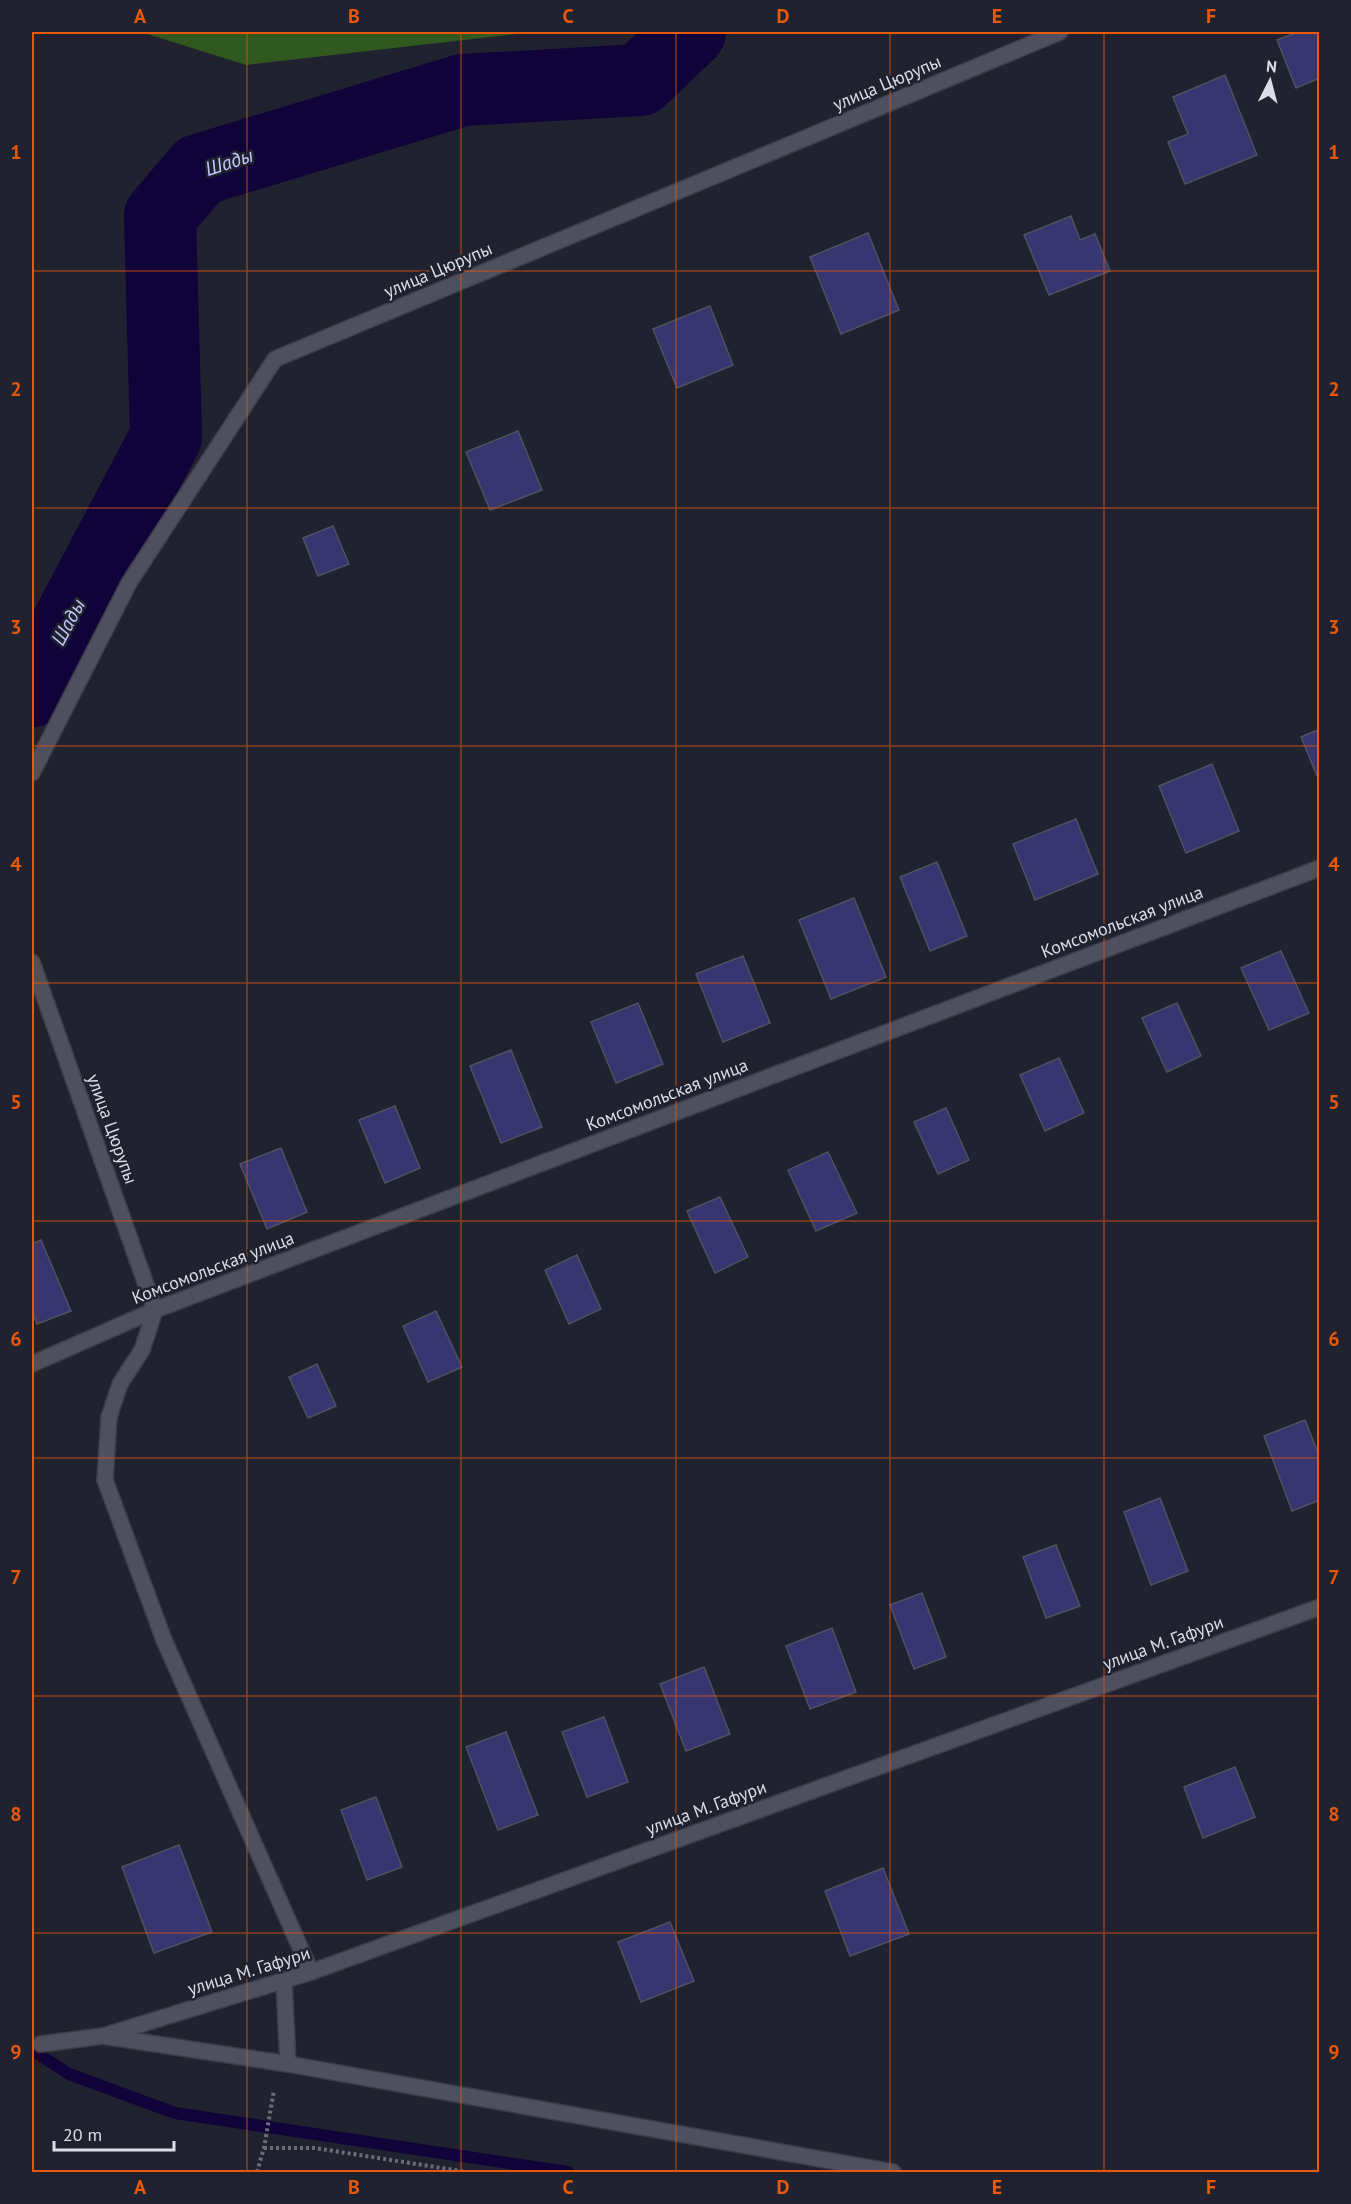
<svg xmlns="http://www.w3.org/2000/svg" width="1351" height="2204" font-family="'PT Sans',sans-serif">
<style>
.forest{fill:#31581e}
.lines{fill:none;stroke-linecap:round;stroke-linejoin:round}
.stream{stroke:#0f033a;stroke-width:12}
.river{stroke:#0f033a;stroke-width:72}
.building{fill:#373670;stroke:#4f5161;stroke-width:1.5}
.minor-casing{stroke:#3d3d49;stroke-width:18}
.path{stroke:#6c6d79;stroke-width:4;stroke-dasharray:3 3;stroke-linecap:butt}
.minor{stroke:#4e4f5f;stroke-width:15}
.grid{fill:none;stroke:#e8590c;stroke-width:1.5;stroke-opacity:0.55}
.labels{text-anchor:middle;stroke-width:5;stroke-linejoin:round;paint-order:stroke}
.street-label{font-size:18px;fill:#dcdde6;stroke:#212230}
.water-label{font-size:20px;font-style:italic;fill:#c3c7fe;stroke:#212230}
.neatline{fill:none;stroke:#e8590c;stroke-width:2}
.grid-label{font-size:20px;text-anchor:middle;font-weight:bold;fill:#e8590c}
</style>
<rect width="100%" height="100%" fill="#212230"/>
<!-- forest -->
<polygon class="forest" points="141,32 534,32 246,65"/>
<g class="lines">
<!-- stream -->
<polyline class="stream" points="32,2050 69,2074 175,2113 568,2172"/>
<!-- river -->
<polyline class="river" points="32,691 166,437 160,216 199,170 463,90 640,80 690,32"/>
</g>
<!-- building -->
<g class="building">
<polygon points="1298,32 1320,32 1320,78 1296,88 1277,40"/>
<polygon points="1225,75 1257,155 1185,184 1168,142 1188,134 1173,97"/>
<polygon points="1071,216 1080,240 1095,234 1110,271 1049,295 1024,235"/>
<polygon points="868,233 899,310 841,334 810,257"/>
<polygon points="710,306 733,365 677,388 653,329"/>
<polygon points="518,431 542,490 490,510 466,452"/>
<polygon points="333,526 349,564 318,576 303,538"/>
<polygon points="1320,729 1320,783 1301,737"/>
<polygon points="1212,764 1239,831 1186,853 1159,786"/>
<polygon points="1076,819 1098,874 1035,900 1013,844"/>
<polygon points="937,862 967,936 930,951 900,877"/>
<polygon points="854,898 886,977 831,999 799,920"/>
<polygon points="1281,951 1309,1013 1269,1030 1241,968"/>
<polygon points="743,956 770,1023 723,1042 696,974"/>
<polygon points="638,1003 663,1064 616,1083 591,1022"/>
<polygon points="1177,1003 1201,1056 1167,1072 1142,1018"/>
<polygon points="511,1050 542,1127 501,1143 470,1066"/>
<polygon points="1059,1058 1084,1113 1045,1131 1020,1075"/>
<polygon points="395,1106 420,1168 385,1183 359,1120"/>
<polygon points="946,1108 969,1160 938,1174 914,1122"/>
<polygon points="281,1148 307,1212 267,1229 240,1164"/>
<polygon points="828,1152 857,1213 816,1231 788,1170"/>
<polygon points="720,1197 748,1257 715,1273 687,1211"/>
<polygon points="41,1240 71,1311 37,1324 32,1310 32,1244"/>
<polygon points="577,1255 601,1309 569,1324 545,1270"/>
<polygon points="436,1311 462,1367 428,1382 403,1326"/>
<polygon points="317,1364 336,1406 308,1418 289,1377"/>
<polygon points="1305,1420 1320,1458 1320,1500 1292,1511 1264,1436"/>
<polygon points="1160,1498 1188,1571 1151,1585 1124,1512"/>
<polygon points="1056,1545 1080,1606 1046,1618 1023,1557"/>
<polygon points="922,1593 946,1657 914,1669 890,1605"/>
<polygon points="832,1628 856,1692 810,1709 786,1646"/>
<polygon points="704,1667 730,1734 686,1751 660,1684"/>
<polygon points="604,1717 628,1782 587,1797 562,1732"/>
<polygon points="506,1732 538,1815 498,1830 466,1747"/>
<polygon points="1235,1767 1255,1817 1203,1838 1184,1787"/>
<polygon points="376,1797 402,1867 367,1880 341,1810"/>
<polygon points="179,1845 212,1932 154,1953 122,1867"/>
<polygon points="883,1868 909,1934 850,1956 825,1891"/>
<polygon points="670,1922 694,1981 641,2002 618,1942"/>
</g>
<g class="lines">
<!-- minor casing -->
<g class="minor-casing">
<g id="minor">
<polyline points="32,773 129,583 275,359 1060,32"/>
<polyline points="32,962 155,1310 142,1350 120,1384 109,1417 105,1480 164,1640 311,1972"/>
<polyline points="32,1364 155,1310 1320,868"/>
<polyline points="284,1981 288,2064"/>
<polyline points="103,2036 311,1972 1320,1607"/>
<polyline points="41,2044 103,2036 288,2064 893,2172"/>
</g>
</g>
<!-- path -->
<g class="path">
<polyline points="264,2148 315,2148 467,2172"/>
<polyline points="257,2172 264,2148 274,2090"/>
</g>
<!-- minor -->
<use href="#minor" class="minor"/>
</g>
<!-- grid -->
<path class="grid" d="M247 32V2172M461 32V2172M676 32V2172M890 32V2172M1104 32V2172M32 271H1320M32 508H1320M32 746H1320M32 983H1320M32 1221H1320M32 1458H1320M32 1696H1320M32 1933H1320"/>
<g class="labels">
<!-- street labels -->
<g class="street-label">
<text transform="translate(887 83) rotate(-23)" y="6">улица Цюрупы</text>
<text transform="translate(438 270) rotate(-23)" y="6">улица Цюрупы</text>
<text transform="translate(1122 922) rotate(-21)" y="6">Комсомольская улица</text>
<text transform="translate(667 1095) rotate(-21)" y="6">Комсомольская улица</text>
<text transform="translate(112 1129) rotate(70)" y="6">улица Цюрупы</text>
<text transform="translate(213 1268) rotate(-21)" y="6">Комсомольская улица</text>
<text transform="translate(1163 1643) rotate(-20)" y="6">улица М. Гафури</text>
<text transform="translate(706 1808) rotate(-20)" y="6">улица М. Гафури</text>
<text transform="translate(249 1971) rotate(-17)" y="6">улица М. Гафури</text>
</g>
<!-- water labels -->
<g class="water-label">
<text transform="translate(229 162) rotate(-18)" y="7">Шады</text>
<text transform="translate(68 622) rotate(-62)" y="7">Шады</text>
</g>
</g>
<!-- border -->
<rect width="1351" height="2204" fill="none" stroke="#212230" stroke-width="66"/>
<!-- north arrow -->
<g transform="translate(1270 81) rotate(6)" stroke="#212230" stroke-width="4.5" paint-order="stroke">
<path d="M0-4.5L10 22L0 15L-10 22Z" fill="#dcdde6"/>
<text y="-9" font-size="16" font-weight="bold" text-anchor="middle" fill="#dcdde6">N</text>
</g>
<!-- scale -->
<path d="M54 2141v9h120v-9" fill="none" stroke="#dcdde6" stroke-width="3"/>
<text x="63" y="2141" font-size="18" fill="#dcdde6" stroke="#212230" stroke-width="4.5" paint-order="stroke">20 m</text>
<rect x="33" y="33" width="1285" height="2138" class="neatline"/>
<g class="grid-label">
<text x="140" y="23">A</text>
<text x="354" y="23">B</text>
<text x="568" y="23">C</text>
<text x="783" y="23">D</text>
<text x="997" y="23">E</text>
<text x="1211" y="23">F</text>
<text x="16" y="159">1</text>
<text x="1334" y="159">1</text>
<text x="16" y="396">2</text>
<text x="1334" y="396">2</text>
<text x="16" y="634">3</text>
<text x="1334" y="634">3</text>
<text x="16" y="871">4</text>
<text x="1334" y="871">4</text>
<text x="16" y="1109">5</text>
<text x="1334" y="1109">5</text>
<text x="16" y="1346">6</text>
<text x="1334" y="1346">6</text>
<text x="16" y="1584">7</text>
<text x="1334" y="1584">7</text>
<text x="16" y="1821">8</text>
<text x="1334" y="1821">8</text>
<text x="16" y="2059">9</text>
<text x="1334" y="2059">9</text>
<text x="140" y="2194">A</text>
<text x="354" y="2194">B</text>
<text x="568" y="2194">C</text>
<text x="783" y="2194">D</text>
<text x="997" y="2194">E</text>
<text x="1211" y="2194">F</text>
</g>
</svg>
